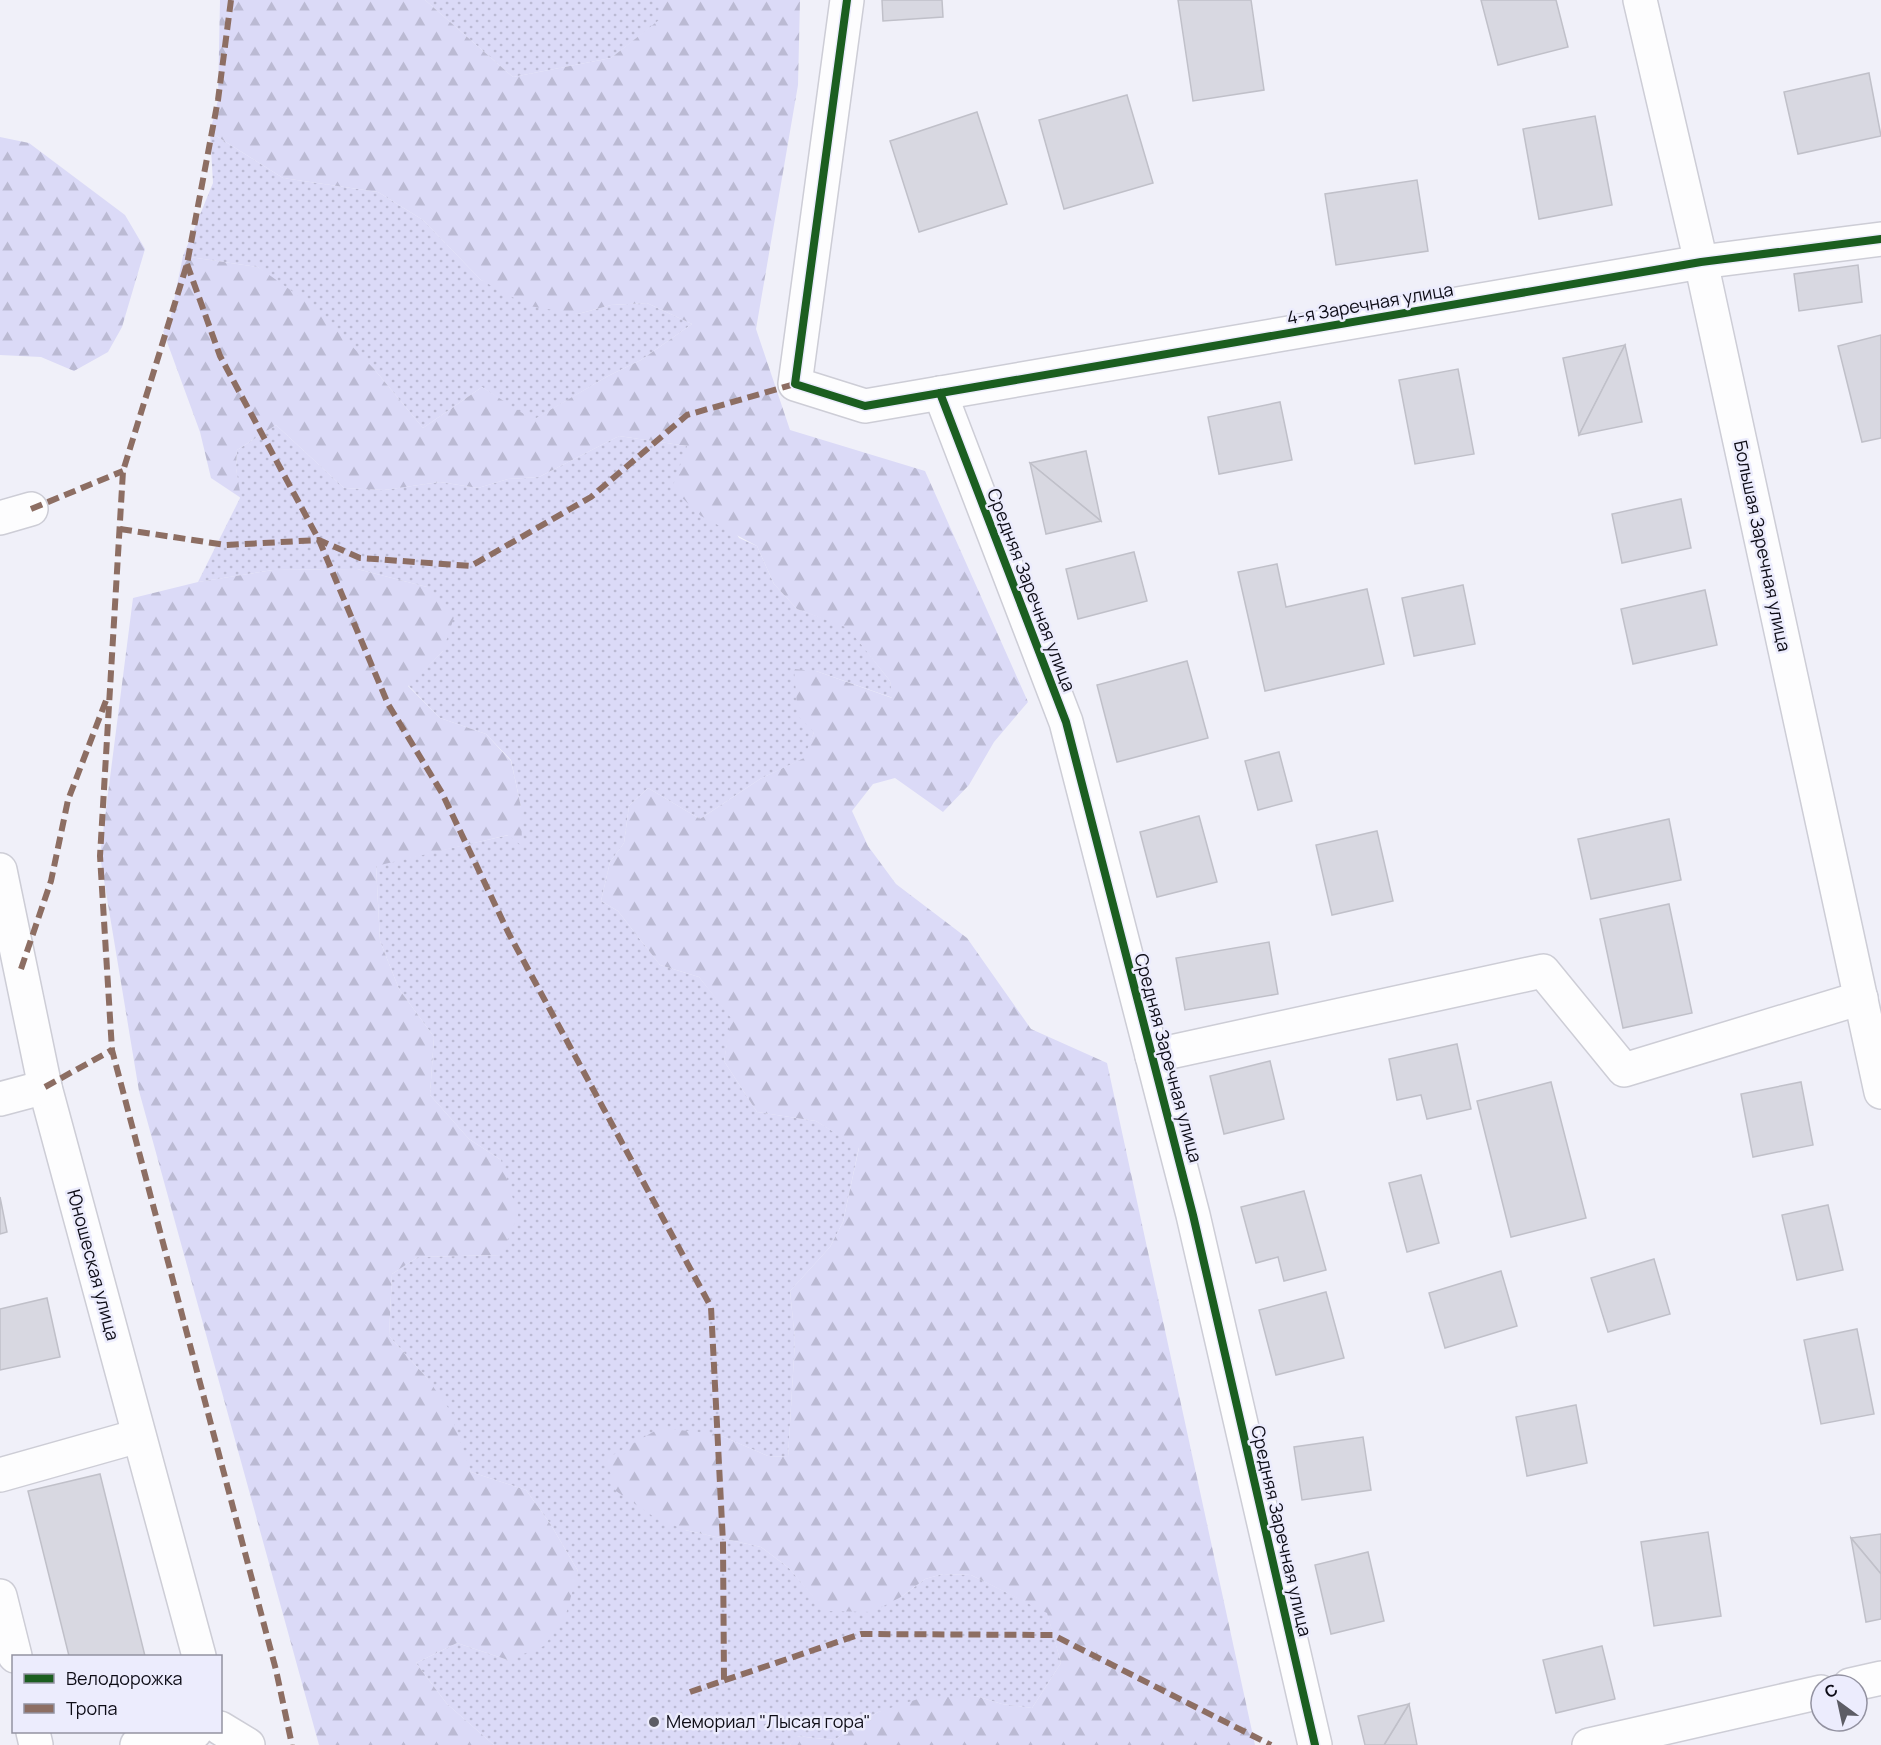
<svg xmlns="http://www.w3.org/2000/svg" width="1881" height="1745" font-family="Manrope,sans-serif">
<style>
.grass{fill:url(#grass-dots)}
.forest{fill:url(#forest-firs)}
.building{fill:#d8d8e1;stroke:#c0c0c9;stroke-width:1.5}
.lines{fill:none;stroke-linecap:round;stroke-linejoin:round}
.minor-casing{stroke:#cdcdd6;stroke-width:36}
.minor{stroke:#fdfdfe;stroke-width:33}
.quiet{stroke:#8d6e63;stroke-width:6;stroke-dasharray:12 6;stroke-linecap:butt}
.cycleway-casing{stroke:#ececfd;stroke-width:11}
.cycleway{stroke:#1b5e20;stroke-width:8}
.poi-dot{fill:#5c5c65;stroke:#ececfd;stroke-width:2}
.labels{text-anchor:middle;stroke-width:5;stroke-linejoin:round;paint-order:stroke}
.street-label{font-size:18px;fill:#0d0c16;stroke:#ececfd}
.poi-label{font-size:18px;fill:#0d0c16;stroke:#ececfd;text-anchor:start}
</style>
<defs>
<pattern id="grass-dots" width="8" height="8" patternUnits="userSpaceOnUse" patternTransform="scale(1.5)"><rect width="8" height="8" fill="#dbdaf7"/><path d="M2 2h.1M6 6h.1" fill="none" stroke="#bbbad3" stroke-width="1.8" stroke-linecap="round"/></pattern>
<pattern id="forest-firs" width="22" height="20" patternUnits="userSpaceOnUse" patternTransform="scale(1.5)"><rect width="22" height="20" fill="#dbdaf7"/><path d="M5 1l3.5 6h-7zM16 11l3.5 6h-7z" fill="#bbbad3"/></pattern>
</defs>
<rect width="100%" height="100%" fill="#f0f0f9"/>
<!-- grass -->
<g class="grass">
<polygon points="425,0 659,0 660,20 611,58 513,77"/>
<polygon points="210,132 283,178 378,192 423,220 481,280 578,314 611,305 647,303 692,324 641,360 608,376 532,421 482,387 423,428 374,369 258,267 183,256 213,183"/>
<polygon points="276,425 344,488 384,490 440,482 478,488 508,479 539,477 619,436 687,446 739,538 757,546 774,584 797,609 848,627 890,681 893,698 816,671 814,732 805,758 760,779 700,819 648,788 629,806 624,843 610,862 601,901 618,911 660,965 699,977 732,1018 724,1061 757,1112 816,1121 859,1147 843,1222 830,1247 790,1291 795,1340 788,1457 768,1456 717,1434 685,1530 761,1547 789,1568 826,1611 901,1597 925,1579 943,1574 971,1575 1047,1612 1061,1663 1032,1708 1002,1704 976,1696 878,1712 834,1740 797,1736 790,1745 494,1745 447,1704 416,1663 457,1643 508,1660 578,1571 551,1525 526,1490 471,1472 427,1378 389,1336 392,1274 418,1257 501,1255 501,1160 469,1139 430,1095 434,1037 399,989 380,941 376,865 509,835 521,807 511,760 486,734 440,718 408,685 443,651 427,587 357,569 273,570 198,582 240,498 236,468 237,450"/>
</g>
<!-- forest -->
<g class="forest">
<polygon points="220,0 425,0 513,77 611,58 659,20 659,0 800,0 798,85 756,329 790,430 925,471 1028,702 994,742 969,785 943,812 895,778 873,784 852,811 868,846 896,884 967,938 1031,1029 1107,1063 1255,1745 790,1745 796,1736 834,1740 878,1712 921,1698 976,1696 1002,1704 1032,1708 1061,1663 1047,1613 971,1575 943,1574 925,1579 901,1597 872,1612 825,1611 789,1568 761,1547 685,1530 654,1517 616,1491 606,1459 660,1428 717,1434 768,1456 788,1457 795,1340 790,1291 830,1247 843,1222 859,1148 816,1121 757,1112 724,1061 731,1018 699,977 660,965 618,911 601,901 610,862 624,843 629,806 648,788 700,819 760,779 804,758 814,732 798,716 794,669 816,671 892,698 890,681 848,628 797,609 774,584 757,546 701,516 672,488 687,446 619,436 539,477 508,479 478,488 440,482 384,490 344,488 276,425 237,450 236,468 241,498 211,478 200,432 163,331 169,325 183,256 258,267 313,306 374,369 423,428 482,387 533,420 608,376 641,360 692,324 647,303 611,305 578,314 529,306 481,280 423,220 378,192 283,178 210,132 218,100"/>
<polygon points="0,137 29,143 125,215 145,249 122,327 108,352 74,371 41,357 0,355"/>
<polygon points="357,569 427,587 455,614 443,651 408,686 440,718 486,734 511,761 521,807 522,846 508,835 376,866 380,941 399,989 434,1037 430,1095 469,1139 501,1160 518,1215 501,1255 418,1257 392,1274 389,1336 427,1378 449,1409 471,1472 526,1490 551,1525 578,1571 565,1618 544,1646 508,1660 457,1643 416,1663 447,1704 494,1745 319,1745 139,1091 100,856 133,598 198,582 273,570"/>
</g>
<!-- building -->
<g class="building">
<polygon points="882,0 942,0 943,17 883,21"/>
<polygon points="1178,0 1251,0 1264,90 1193,101"/>
<polygon points="1481,0 1556,0 1568,47 1498,65"/>
<polygon points="1869,73 1881,136 1798,154 1784,92"/>
<polygon points="1127,95 1153,183 1064,209 1039,120"/>
<polygon points="977,112 1007,204 919,232 890,141"/>
<polygon points="1595,116 1612,205 1539,219 1523,129"/>
<polygon points="1417,180 1428,251 1336,265 1325,194"/>
<polygon points="1858,265 1862,302 1799,311 1794,274"/>
<polygon points="1881,335 1881,438 1862,442 1838,346"/>
<polygon points="1625,345 1579,435 1563,358"/>
<polygon points="1625,345 1642,422 1579,435"/>
<polygon points="1458,369 1474,454 1415,464 1399,380"/>
<polygon points="1280,402 1292,460 1219,474 1208,417"/>
<polygon points="1086,451 1101,521 1030,463"/>
<polygon points="1030,463 1101,521 1046,534"/>
<polygon points="1681,499 1691,548 1622,563 1612,514"/>
<polygon points="1134,552 1147,601 1078,619 1066,569"/>
<polygon points="1277,564 1286,607 1367,589 1384,664 1265,691 1238,572"/>
<polygon points="1463,585 1475,644 1414,656 1402,598"/>
<polygon points="1705,590 1717,645 1633,664 1621,609"/>
<polygon points="1187,661 1208,738 1117,762 1097,685"/>
<polygon points="1279,752 1292,801 1258,810 1245,761"/>
<polygon points="1199,816 1217,882 1157,897 1140,832"/>
<polygon points="1669,819 1681,880 1591,899 1578,839"/>
<polygon points="1377,831 1393,901 1332,915 1316,845"/>
<polygon points="1669,904 1692,1013 1623,1028 1600,919"/>
<polygon points="1269,942 1278,994 1185,1010 1176,958"/>
<polygon points="1457,1044 1471,1109 1427,1119 1421,1095 1397,1100 1389,1059"/>
<polygon points="1270,1061 1284,1119 1224,1134 1210,1076"/>
<polygon points="1551,1082 1586,1218 1511,1237 1477,1101"/>
<polygon points="1801,1082 1813,1145 1753,1157 1741,1094"/>
<polygon points="1421,1175 1439,1243 1407,1252 1389,1183"/>
<polygon points="1304,1191 1326,1270 1284,1281 1278,1257 1256,1263 1241,1207"/>
<polygon points="0,1197 7,1232 0,1234"/>
<polygon points="1828,1205 1843,1270 1797,1280 1782,1215"/>
<polygon points="1654,1259 1670,1314 1608,1332 1591,1278"/>
<polygon points="1501,1271 1517,1326 1445,1348 1429,1293"/>
<polygon points="1326,1292 1344,1358 1276,1375 1259,1310"/>
<polygon points="47,1298 60,1357 0,1370 0,1309"/>
<polygon points="1857,1329 1874,1414 1821,1424 1804,1340"/>
<polygon points="1576,1405 1587,1463 1527,1476 1516,1417"/>
<polygon points="1363,1437 1371,1490 1302,1500 1294,1447"/>
<polygon points="100,1474 145,1656 69,1656 28,1491"/>
<polygon points="1708,1532 1721,1616 1654,1626 1641,1542"/>
<polygon points="1881,1534 1881,1574 1851,1538"/>
<polygon points="1851,1538 1881,1574 1881,1619 1866,1622"/>
<polygon points="1368,1552 1384,1621 1331,1634 1315,1565"/>
<polygon points="1602,1646 1615,1699 1556,1713 1543,1660"/>
<polygon points="1409,1704 1417,1745 1384,1745"/>
<polygon points="1409,1704 1384,1745 1365,1745 1358,1716"/>
</g>
<g class="lines">
<!-- minor casing -->
<g class="minor-casing">
<g id="minor">
<polyline points="847,0 795,384 865,406 1701,262 1881,239"/>
<polyline points="1640,0 1701,262 1881,1092"/>
<polyline points="940,393 1066,722 1193,1215 1315,1745"/>
<polyline points="0,518 31,509"/>
<polyline points="0,870 45,1087 199,1656"/>
<polyline points="1152,1056 1543,971 1624,1070 1861,998"/>
<polyline points="0,1099 45,1087"/>
<polyline points="0,1475 138,1436"/>
<polyline points="0,1596 15,1656"/>
<polyline points="1850,1685 1881,1678"/>
<polyline points="220,1728 248,1745"/>
<polyline points="33,1732 36,1745"/>
<polyline points="137,1745 195,1732"/>
<polyline points="1589,1745 1821,1692"/>
</g>
</g>
<!-- minor -->
<use href="#minor" class="minor"/>
<!-- quiet -->
<g class="quiet">
<polyline points="231,0 218,100 187,264 123,471 100,856 112,1050 276,1670 292,1745"/>
<polyline points="187,264 220,356 319,540 388,704 442,793 509,934 711,1307 723,1543 724,1681"/>
<polyline points="31,509 123,471"/>
<polyline points="120,529 226,545 319,540 360,558 471,566 591,497 687,415 795,384"/>
<polyline points="21,969 51,881 68,800 107,698"/>
<polyline points="45,1087 112,1050"/>
<polyline points="690,1692 861,1634 1053,1635 1271,1745"/>
</g>
<!-- cycleway casing -->
<g class="cycleway-casing">
<g id="cycleway">
<polyline points="847,0 795,384 865,406 1701,262 1881,239"/>
<polyline points="940,393 1066,722 1193,1215 1315,1745"/>
</g>
</g>
<!-- cycleway -->
<use href="#cycleway" class="cycleway"/>
</g>
<!-- markers -->
<circle class="poi-dot" cx="654" cy="1722" r="6"/>
<g class="labels">
<!-- street labels -->
<g class="street-label">
<text transform="translate(1370 304) rotate(-10)" y="6">4-я Заречная улица</text>
<text transform="translate(1762 546) rotate(78)" y="6">Большая Заречная улица</text>
<text transform="translate(1031 590) rotate(69)" y="6">Средняя Заречная улица</text>
<text transform="translate(1168 1058) rotate(75)" y="6">Средняя Заречная улица</text>
<text transform="translate(93 1265) rotate(75)" y="6">Юношеская улица</text>
<text transform="translate(1281 1531) rotate(77)" y="6">Средняя Заречная улица</text>
</g>
<!-- poi labels -->
<g class="poi-label">
<text x="666" y="1728">Мемориал "Лысая гора"</text>
</g>
</g>
<!-- legend -->
<rect x="12" y="1655" width="210" height="78" fill="#ececfd" stroke="#9392a1" stroke-width="1.5"/>
<rect x="24" y="1674" width="30" height="9" fill="#1b5e20" stroke="#9392a1" stroke-width="1.5"/>
<text x="66" y="1685" font-size="18" fill="#0d0c16">Велодорожка</text>
<rect x="24" y="1704" width="30" height="9" fill="#8d6e63" stroke="#9392a1" stroke-width="1.5"/>
<text x="66" y="1715" font-size="18" fill="#0d0c16">Тропа</text>
<!-- north arrow -->
<g transform="translate(1839 1703) rotate(327)"><circle r="28" fill="#ececfd" stroke="#9392a1" stroke-width="1.5"/>
<path d="M0-4.5L10 22L0 15L-10 22Z" fill="#5c5c65"/>
<text y="-9" font-size="16" font-weight="bold" text-anchor="middle" fill="#0d0c16">С</text>
</g>
</svg>
